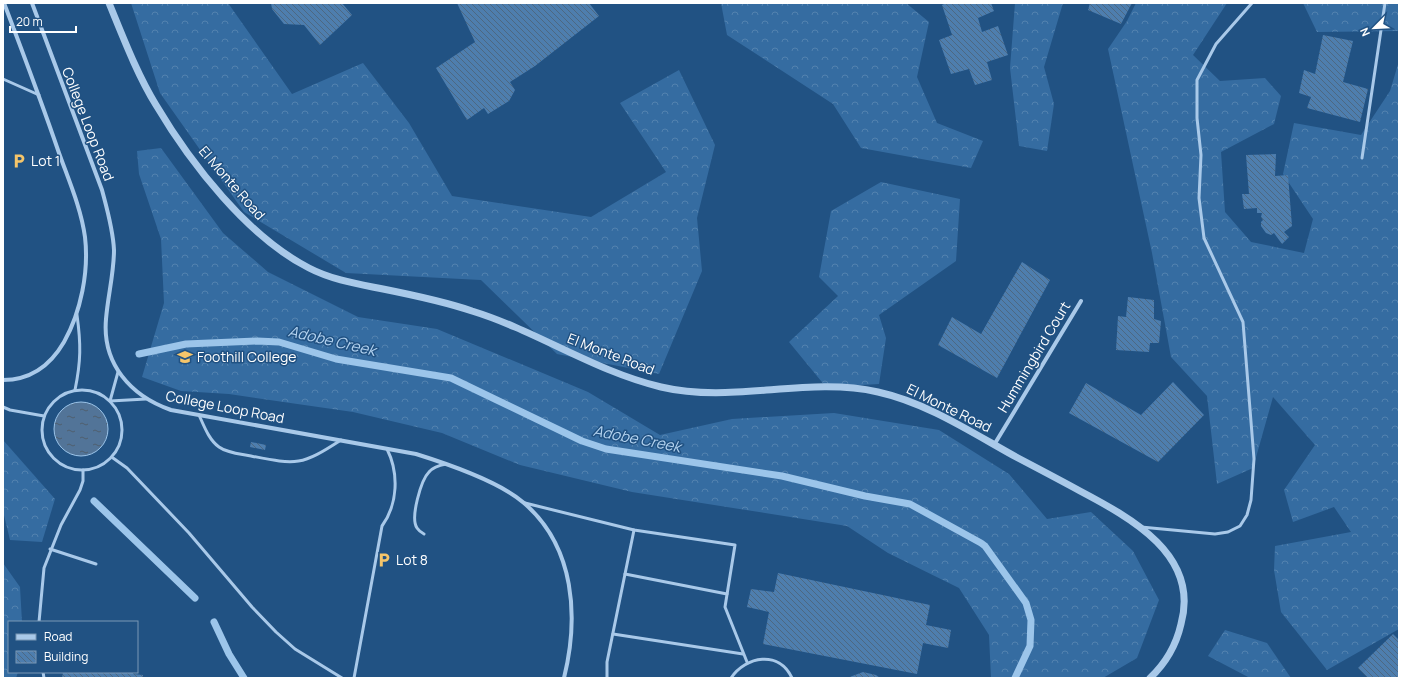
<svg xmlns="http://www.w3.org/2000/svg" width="1402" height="681" font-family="Manrope,sans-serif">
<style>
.forest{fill:url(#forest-crowns)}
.water{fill:url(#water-ripples);stroke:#9cc5ea}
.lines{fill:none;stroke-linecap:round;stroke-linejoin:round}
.stream{stroke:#9cc5ea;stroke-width:7}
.building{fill:url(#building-back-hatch)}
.service{stroke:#a9c9e9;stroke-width:3}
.minor{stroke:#a9c9e9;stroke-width:4}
.tertiary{stroke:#a9c9e9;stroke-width:7}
.labels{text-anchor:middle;stroke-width:3;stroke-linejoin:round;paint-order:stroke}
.street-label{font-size:14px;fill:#fff;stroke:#215283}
.poi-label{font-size:14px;fill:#fff;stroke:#215283;text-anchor:start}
.water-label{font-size:15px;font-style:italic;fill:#b4d3f0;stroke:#215283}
</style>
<defs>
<pattern id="forest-crowns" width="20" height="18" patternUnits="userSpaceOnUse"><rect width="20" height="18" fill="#356ca1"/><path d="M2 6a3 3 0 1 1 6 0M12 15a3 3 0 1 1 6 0" fill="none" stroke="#5382af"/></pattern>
<pattern id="water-ripples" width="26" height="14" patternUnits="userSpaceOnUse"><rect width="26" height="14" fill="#527498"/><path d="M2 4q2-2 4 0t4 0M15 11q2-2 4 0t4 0" fill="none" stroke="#4f5e6e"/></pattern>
<pattern id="building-back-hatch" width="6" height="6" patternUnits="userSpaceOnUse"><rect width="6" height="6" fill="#4e7eae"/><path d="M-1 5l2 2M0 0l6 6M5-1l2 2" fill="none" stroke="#4d6882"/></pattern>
</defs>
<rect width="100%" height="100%" fill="#215283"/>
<!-- forest -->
<g class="forest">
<polygon points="131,3 228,3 292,94 363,63 409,123 452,196 591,217 666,172 620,103 679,70 715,145 697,218 702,271 659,374 557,354 481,280 346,273 244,212 160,93"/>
<polygon points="721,3 906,3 929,22 917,77 937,123 983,141 971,168 861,148 833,104 727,35"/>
<polygon points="1015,3 1063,3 1044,67 1054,104 1047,151 1019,146 1010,68"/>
<polygon points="1136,3 1227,3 1193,55 1220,81 1265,78 1281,96 1274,124 1221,152 1225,212 1251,242 1304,253 1313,219 1283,174 1294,123 1361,135 1390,91 1399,61 1399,629 1327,670 1281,612 1274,570 1275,546 1351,532 1334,507 1293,522 1284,490 1315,445 1273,397 1253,468 1217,484 1207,396 1171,357 1152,253 1108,49 1127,21"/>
<polygon points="1303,3 1399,3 1399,31 1317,32"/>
<polygon points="161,148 223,233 268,272 358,317 437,329 588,392 660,435 732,419 834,413 939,430 1009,474 1047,519 1091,512 1133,551 1159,600 1137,658 1103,678 991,678 989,635 959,588 888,553 847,526 632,492 520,465 442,433 353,412 229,394 181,391 142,377 164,303 161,239 139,174 137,151"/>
<polygon points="881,182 960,199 956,261 879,315 886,338 879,384 826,387 789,342 838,296 819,277 831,211"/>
<polygon points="3,440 55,499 42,542 10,540 3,511"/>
<polygon points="3,563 20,587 22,622 9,622 9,672 18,672 16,678 3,678"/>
<polygon points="1225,630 1267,643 1291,678 1250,678 1208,656"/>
</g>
<!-- water -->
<circle class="water" cx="81" cy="429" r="27"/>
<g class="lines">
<!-- stream -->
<g class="stream">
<polyline points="139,354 186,344 257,341 279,342 336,359 451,378 582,441 606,449 782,476 865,496 910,504 981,543 985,546 1026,603 1031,620 1030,646 1015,678"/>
<polyline points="94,501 195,598"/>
<polyline points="214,622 229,654 244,678"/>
</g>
</g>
<!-- building -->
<g class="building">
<polygon points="271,3 342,3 352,15 320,45 304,25 284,24 272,9"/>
<polygon points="457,3 589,3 599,16 535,66 510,82 515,90 509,101 488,114 484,108 467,120 436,68 475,42"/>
<polygon points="946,3 991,3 994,11 978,18 982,32 998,26 1008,55 987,62 992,80 975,85 969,69 951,74 939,40 952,35 942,5"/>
<polygon points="1090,3 1132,3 1121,24 1088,10"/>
<polygon points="1323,35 1353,41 1343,82 1368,89 1360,122 1307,108 1311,97 1299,93 1304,70 1315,74"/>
<polygon points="1276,154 1275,176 1288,175 1292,226 1284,232 1289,237 1282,244 1274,233 1271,235 1266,233 1261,226 1261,222 1263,220 1261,217 1262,213 1257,213 1257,208 1244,209 1242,194 1249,194 1246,155"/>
<polygon points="1022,262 1050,280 997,378 938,345 952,317 981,334"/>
<polygon points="1128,297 1154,300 1154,319 1161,321 1159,343 1150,343 1149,352 1116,350 1118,316 1126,317"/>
<polygon points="1173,382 1204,415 1158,462 1069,413 1086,383 1141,415"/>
<polygon points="251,442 266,445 265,450 250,447"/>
<polygon points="778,573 930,605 926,625 951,630 948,648 923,643 917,674 763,644 769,612 747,607 751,589 774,592"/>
<polygon points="1393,634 1399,640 1399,678 1368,678 1358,668"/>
<polygon points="63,672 133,672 133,674 143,675 143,678 62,678"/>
<polygon points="863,672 876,675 880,678 847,678"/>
</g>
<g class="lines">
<!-- service -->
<g class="service">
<polyline points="3,79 39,95"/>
<polyline points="1362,158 1385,3"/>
<polyline points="118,372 110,401 146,399"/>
<circle cx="82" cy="430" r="40"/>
<path d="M75 390C81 361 81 344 77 315"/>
<polyline points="3,407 10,410 44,416"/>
<path d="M199 415C204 426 209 440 219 447 227 453 241 454 251 456 297 465 301 466 341 440"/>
<polyline points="113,458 127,468 189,533 252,607 276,632 295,649 342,678"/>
<polyline points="525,503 634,530 735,545 725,607 747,662"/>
<polyline points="1141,527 1215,534 1228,532 1240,526 1247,515 1251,500 1254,459 1243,322 1204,238 1199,198 1201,155 1197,118 1197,80 1216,44 1252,3"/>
<path d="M424 534C422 533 419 531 417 528 410 518 421 480 429 472 433 467 441 465 446 464"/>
<polyline points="50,549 96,564"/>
<polyline points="625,574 727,594"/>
<polyline points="39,622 44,568 61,525 80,490 83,481 83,470"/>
<polyline points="613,634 743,654"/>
<polyline points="43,672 44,678"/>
<path d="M354 678 382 526C398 504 399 473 387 449"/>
<polyline points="607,678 607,662 634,530"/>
<path d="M731 678C746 656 779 650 792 678"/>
</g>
<!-- minor -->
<g class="minor">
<path d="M32 3 102 190C107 209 113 229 114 250 114 273 108 295 106 319 102 364 131 396 171 410L416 454C448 464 499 481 524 503 575 547 579 617 564 678"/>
<path d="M3 380C31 380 50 366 64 342 81 312 89 271 85 237 81 208 69 181 59 153 42 103 23 53 4 3"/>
<polyline points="994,445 1081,301"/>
</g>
<!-- tertiary -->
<path class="tertiary" d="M109 3C123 37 137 74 156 105 191 164 248 237 309 268 332 280 358 284 383 289 413 295 443 301 472 311 537 331 594 371 661 387 733 404 807 376 878 392 928 403 974 434 1018 458 1039 469 1060 480 1080 491 1131 518 1200 555 1181 624 1176 646 1166 663 1150 678"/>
</g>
<!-- icons -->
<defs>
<g id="parking-bare" transform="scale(1.2)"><path d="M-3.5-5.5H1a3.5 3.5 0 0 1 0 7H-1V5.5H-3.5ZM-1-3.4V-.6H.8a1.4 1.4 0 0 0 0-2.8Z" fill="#f5c56a" stroke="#215283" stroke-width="2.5" paint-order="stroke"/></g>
<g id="university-bare" transform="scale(1.2)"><path d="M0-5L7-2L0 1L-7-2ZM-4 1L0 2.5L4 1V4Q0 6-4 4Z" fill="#f5c56a" stroke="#215283" stroke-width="2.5" paint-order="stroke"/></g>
</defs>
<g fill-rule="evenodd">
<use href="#parking-bare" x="19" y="161"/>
<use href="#university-bare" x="185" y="357"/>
<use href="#parking-bare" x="384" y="560"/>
</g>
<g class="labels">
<!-- street labels -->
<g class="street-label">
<text transform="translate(88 124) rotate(69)" y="5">College Loop Road</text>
<text transform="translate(232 183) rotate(49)" y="5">El Monte Road</text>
<text transform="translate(611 354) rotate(21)" y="5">El Monte Road</text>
<text transform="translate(1034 357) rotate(-59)" y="5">Hummingbird Court</text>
<text transform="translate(225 407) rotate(11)" y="5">College Loop Road</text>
<text transform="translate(949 408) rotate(26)" y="5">El Monte Road</text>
</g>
<!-- poi labels -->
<g class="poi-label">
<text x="31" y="166">Lot 1</text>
<text x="197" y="362">Foothill College</text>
<text x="396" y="565">Lot 8</text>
</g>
<!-- water labels -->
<g class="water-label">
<text transform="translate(332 341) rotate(13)" y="5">Adobe Creek</text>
<text transform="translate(637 439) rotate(11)" y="5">Adobe Creek</text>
</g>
</g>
<!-- border -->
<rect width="1402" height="681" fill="none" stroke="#ffffff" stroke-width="8"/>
<!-- legend -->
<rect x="8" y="621" width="130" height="52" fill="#215283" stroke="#7a97b5"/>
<rect x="16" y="634" width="20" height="6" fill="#a9c9e9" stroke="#7a97b5"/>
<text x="44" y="641" font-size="12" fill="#ffffff">Road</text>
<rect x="16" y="651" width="20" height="12" fill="url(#building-back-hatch)" stroke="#7a97b5"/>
<text x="44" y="661" font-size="12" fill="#ffffff">Building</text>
<!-- north arrow -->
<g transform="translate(1374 28) rotate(246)" stroke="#215283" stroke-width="3" paint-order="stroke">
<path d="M0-3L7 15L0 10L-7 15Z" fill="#ffffff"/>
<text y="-6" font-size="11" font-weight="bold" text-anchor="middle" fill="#ffffff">N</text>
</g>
<!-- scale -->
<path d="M10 26v6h66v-6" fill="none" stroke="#ffffff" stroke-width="2"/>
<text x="16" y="26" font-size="12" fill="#ffffff" stroke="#215283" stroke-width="3" paint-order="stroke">20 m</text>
</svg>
